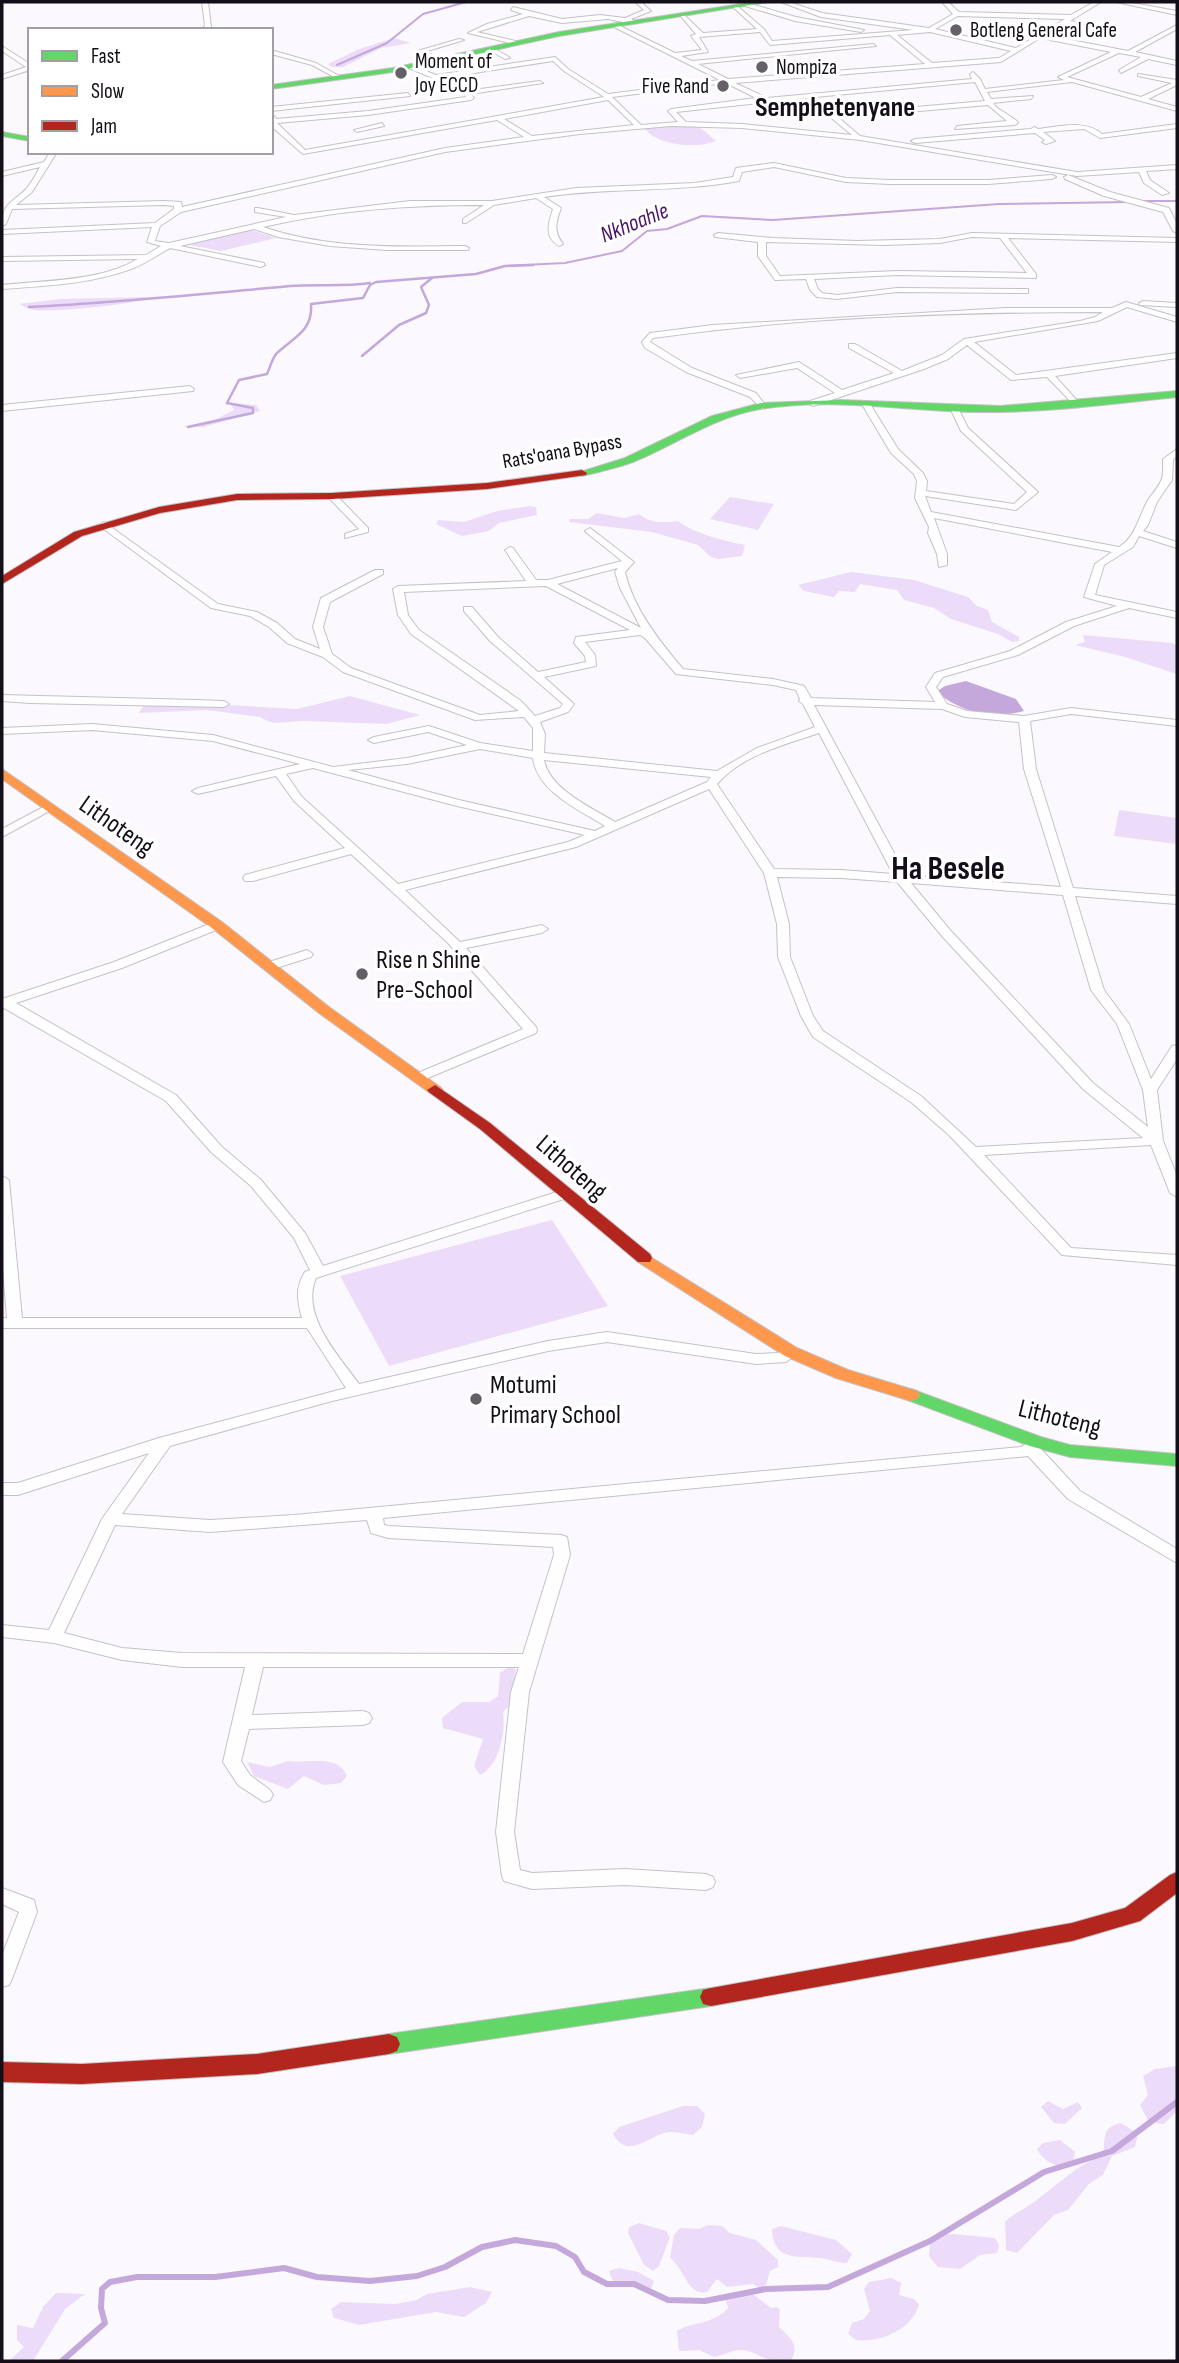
<svg xmlns="http://www.w3.org/2000/svg" width="1179" height="2363" font-family="'Sofia Sans Condensed',sans-serif">
<style>
.green{fill:#ecdcf9}
.water{fill:#c4a8dc}
.lines{fill:none;stroke-linecap:round;stroke-linejoin:round}
.stream-far2{stroke:#c4a8dc;stroke-width:2}
.stream-far1{stroke:#c4a8dc;stroke-width:2.5}
.stream{stroke:#c4a8dc;stroke-width:6}
.street-casing{stroke:#c5c1c8;stroke-width:2}
.fast-casing{stroke:#c5c1c8;stroke-width:2}
.slow-casing{stroke:#c5c1c8;stroke-width:2}
.jam-casing{stroke:#c5c1c8;stroke-width:2}
.street{fill:#fefeff;fill-rule:evenodd}
.fast{fill:#63d668;fill-rule:evenodd}
.slow{fill:#ff974d;fill-rule:evenodd}
.jam{fill:#b3261e;fill-rule:evenodd}
.poi-dot{fill:#656068;stroke:#fff;stroke-width:2.5}
.labels{text-anchor:middle;stroke-width:7;stroke-linejoin:round;paint-order:stroke}
.far-poi-label{font-size:21px;fill:#140e18;stroke:#fff;text-anchor:start}
.far-street-label{font-size:21px;fill:#140e18;stroke:#fff}
.far-water-label{font-size:23px;font-style:italic;fill:#481269;stroke:#fff}
.street-label{font-size:26px;fill:#140e18;stroke:#fff}
.poi-label{font-size:26px;fill:#140e18;stroke:#fff;text-anchor:start}
.far-district-label{font-size:28px;font-weight:bold;fill:#140e18;stroke:#fff}
.district-label{font-size:33px;font-weight:bold;fill:#140e18;stroke:#fff}
</style>
<rect width="100%" height="100%" fill="#fbf9fd"/>
<!-- green -->
<g class="green">
<polygon points="394,38 411,43 381,48 343,67 332,67 328,64 359,49"/>
<path d="M660 125 698 126 716 141C696 149 659 146 645 129Z"/>
<polygon points="246,228 276,238 221,251 184,244"/>
<path d="M146 297C141 305 51 312 34 310 28 309 24 307 19 304L60 299Z"/>
<polygon points="230,403 256,405 260,411 204,427 182,427 216,419 234,410"/>
<polygon points="730,497 774,504 758,530 710,519"/>
<polygon points="530,506 536,507 537,515 499,523 489,531 462,536 436,524 438,520 464,522 497,511"/>
<path d="M597 513 624 518 639 514C648 523 665 523 678 521 692 533 728 542 745 545L742 556 718 559 711 557 698 545 652 532 569 522 570 519H588Z"/>
<polygon points="851,572 914,580 968,597 977,606 988,610 992,622 1019,637 1019,641 1012,642 998,634 951,619 934,608 904,600 897,590 860,584 855,592 839,591 834,597 804,591 798,585"/>
<polygon points="1083,635 1172,643 1177,645 1177,674 1125,657 1075,645 1085,642"/>
<polygon points="350,696 420,715 387,724 303,721 273,723 259,717 207,710 139,713 144,705 160,701 297,709"/>
<polygon points="1119,810 1177,818 1177,844 1114,836"/>
<polygon points="552,1220 608,1306 389,1366 340,1276"/>
<path d="M510 1666 516 1670 509 1706 503 1712C506 1732 499 1766 480 1775L474 1766 483 1739 443 1728 442 1718 462 1702H489L498 1696 500 1673Z"/>
<path d="M288 1761C309 1764 338 1753 347 1776L341 1783 324 1785 304 1776 288 1789 254 1776 247 1762 270 1767Z"/>
<polygon points="1177,2066 1177,2111 1164,2124 1149,2122 1140,2105 1148,2095 1143,2076 1155,2069"/>
<polygon points="1048,2101 1063,2109 1078,2102 1082,2108 1065,2124 1054,2123 1041,2107"/>
<path d="M683 2106H697L705 2114 702 2127 693 2135C686 2134 677 2132 669 2132 649 2134 629 2162 613 2134L619 2127Z"/>
<path d="M1121 2123 1138 2134 1135 2147 1112 2156 1103 2175 1089 2184 1068 2210 1054 2215 1017 2253 1006 2250 1005 2222C1015 2212 1027 2208 1038 2199 1059 2183 1078 2165 1103 2154 1106 2136 1101 2128 1121 2123Z"/>
<path d="M1060 2140 1075 2152 1073 2163 1066 2168C1053 2165 1043 2161 1037 2149L1043 2143Z"/>
<polygon points="639,2223 666,2231 670,2237 659,2266 653,2271 644,2265 628,2233 629,2227"/>
<path d="M708 2225 722 2226 730 2233 756 2240 778 2260V2267L770 2271 766 2285 760 2289 753 2284 727 2287 717 2279 707 2292C687 2296 685 2269 670 2258L674 2235 680 2228 699 2229Z"/>
<path d="M781 2226 836 2240 852 2254 847 2263C835 2263 830 2259 820 2258 796 2256 773 2261 772 2229Z"/>
<polygon points="954,2234 995,2238 999,2245 997,2253 980,2255 960,2269 938,2267 929,2256 930,2241 935,2235"/>
<path d="M619 2268 638 2272 654 2281 651 2289C645 2288 639 2286 633 2284 619 2282 614 2288 609 2271Z"/>
<path d="M892 2278 901 2283 899 2295 914 2299 919 2305C911 2330 880 2343 856 2340L848 2334 852 2323 864 2319 870 2311 864 2289 869 2282Z"/>
<polygon points="470,2287 492,2292 486,2303 464,2317 436,2312 359,2325 334,2318 331,2309 341,2302 395,2304 417,2300 427,2294"/>
<path d="M742 2291H749L771 2308 777 2307 780 2310 779 2327C789 2337 801 2345 791 2360 765 2363 768 2358 748 2351 736 2347 725 2355 714 2357L699 2350 679 2351 677 2331C692 2321 714 2325 728 2308L726 2300 731 2294Z"/>
<polygon points="56,2293 85,2294 65,2309 33,2361 9,2361 24,2347 17,2340 17,2325 33,2328 43,2307"/>
</g>
<!-- water -->
<path class="water" d="M966 681 1016 699 1024 711C989 720 964 713 936 692L945 686Z"/>
<g class="lines">
<!-- stream-far2 -->
<g class="stream-far2">
<polyline points="337,65 387,43 423,14 466,2"/>
<polyline points="1137,201 1177,201"/>
<polyline points="504,266 565,263 622,251 647,231 667,229 702,216 773,220 999,204 1129,202"/>
</g>
<!-- stream-far1 -->
<g class="stream-far1">
<path d="M29 307C116 303 203 294 290 286 317 284 343 287 370 283"/>
<polyline points="362,356 399,325 426,313 429,305 421,287 432,278"/>
<path d="M188 427 253 413V408L227 403 239 380 267 374C270 368 272 358 277 353 294 337 313 331 311 304L363 298 370 285 376 282 476 274 505 266 533 265"/>
</g>
<!-- stream -->
<polyline class="stream" points="62,2361 105,2323 101,2308 102,2289 110,2282 137,2277 215,2277 284,2268 317,2277 370,2281 417,2276 445,2267 482,2247 515,2240 556,2246 575,2257 584,2272 607,2284 634,2284 668,2300 705,2301 766,2289 828,2287 930,2241 1044,2172 1112,2151 1177,2102"/>
<!-- street casing -->
<g class="street-casing">
<g id="street">
<polygon points="202,2 208,2 211,27 208,30 200,30 205,26"/>
<polygon points="635,2 641,2 651,11 631,19 636,22 633,24 608,19 562,23 529,16 477,32 520,42 518,45 468,33 487,24 523,14 511,10 513,7 562,19 600,15 625,18 644,10"/>
<path d="M781 2H789L822 13 929 28 953 14 942 2H948L959 12 1071 15 1094 2H1101L1070 21 1095 25V27L1064 24 1045 35 1128 51 1177 25V29L1135 52 1177 61V65L1148 59 1121 73 1119 70 1141 57 1119 53 1067 77 1141 97 1172 83 1138 76V74L1177 80V85L1148 99 1177 107V111L1072 82 987 92 991 99 1033 96 1031 99 993 103 996 107 1017 121 1018 123 1015 125 955 129 957 126 1007 121 988 105 839 118 860 136 1077 172 1177 165V169L1146 171 1150 180 1169 193 1162 195 1144 183 1139 172 1077 176 860 140 742 128 671 126 580 134 445 152 181 212 160 226 155 241 169 243 286 217 255 212V208H258L294 215 410 201H492L576 188 695 183 733 177 736 168 774 163 846 178 890 180H988L1052 175 1056 177 1052 179 988 184H890L846 182 774 167 742 172 739 181C674 193 609 187 544 197L561 208C556 222 553 231 563 244L559 246C544 237 548 224 553 209L536 198 494 205 466 223H463V219L484 205C408 205 337 210 263 227 327 249 398 247 465 246L469 248 468 250H387L330 246 278 237 254 229 180 246 264 263 265 265 261 267 170 248C157 255 145 264 131 269 90 284 45 286 2 289V285C47 280 98 282 138 259L2 261V257L146 255 161 246 147 242 152 227 2 234V230L155 223 174 209V206L164 205 12 209 6 224 2 226C2 202 13 203 27 188 32 182 36 174 40 167L2 176V172L44 162 50 152H57L32 192 16 205 164 201 181 202 182 207 445 148 524 137 497 120 303 154 271 126V112L276 119 368 111 466 97 463 93 466 91 540 81 543 83 471 94 474 98 471 100 368 115 277 123 305 150 604 97 564 71 553 61 435 79 409 68 411 65 436 75 555 57 568 69 608 94 720 80 612 26 614 23 675 53 702 50 691 36 696 34 679 14H683L703 33 757 29 734 8 736 5 764 29 772 41 913 30 821 17ZM958 16 1065 19 1016 48 935 29ZM760 32 770 45 890 35 925 64 728 79 698 64 876 46 873 44 692 61 681 56 708 52 699 37ZM930 32 1011 51 999 58 932 63 897 35ZM1040 38 1111 52 1058 77 1064 80 985 89 980 79 973 72 970 74 972 79 767 98 735 83 1001 62ZM975 82 985 101 835 114 815 97ZM726 83 756 98 671 109 668 111 678 122 641 125 612 97ZM807 98 852 135 742 124 686 122 676 112ZM608 100 634 125 532 136 504 119Z"/>
<polygon points="1116,2 1127,2 1177,11 1177,15"/>
<polygon points="747,3 796,17 864,30 861,32 795,21 745,6"/>
<polygon points="459,39 464,40 424,52 444,59 444,61 414,52"/>
<polygon points="2,46 30,64 30,70 2,79 2,75 26,67 2,51"/>
<polygon points="491,47 509,57 510,58 505,59 489,50"/>
<polygon points="271,50 316,63 341,77 336,78 312,65 271,54"/>
<polygon points="408,93 410,96 271,111 271,107"/>
<polygon points="382,123 384,126 357,132 354,130"/>
<path d="M1177 124V128L1100 138 1084 129 1043 132 1055 141 1046 144 1042 142 1045 140 1035 133 915 143 911 141 915 139 1031 129 1034 127 1038 129C1059 127 1085 119 1102 134Z"/>
<polygon points="1068,175 1110,192 1169,208 1177,224 1177,233 1173,231 1163,212 1104,196 1065,179 1064,177"/>
<path d="M718 233 773 238 857 241 940 239 972 233 1177 238V242L1008 238 1036 274V278L898 275 814 279 818 289 822 293 837 295 897 288 1025 289H1028V293L897 292 837 299 817 297 810 290 806 279 775 280 758 256V242L715 237 714 235ZM972 237 1000 238 1027 273 898 271 780 276 766 256V242L885 245 940 243Z"/>
<polygon points="1143,301 1177,303 1177,307 1140,305 1139,303"/>
<path d="M1126 302 1177 317V322L1127 307 1098 321 974 342 1016 375 1177 353V358L1055 376 1080 404 1076 407 1047 377 1011 380 967 345 948 359 924 369 813 406 809 403 810 401 835 393 797 368 740 378 736 375 799 362 842 390 894 373 849 348V344H855L902 371 942 355 964 339 1080 321 1095 317 1103 312C953 312 801 317 653 338L650 342 692 368 756 393 766 406 762 409 750 397 686 372 645 348 642 342 650 333 713 325 1006 308H1112Z"/>
<polygon points="190,386 194,389 193,391 2,411 2,405"/>
<path d="M864 404H870L898 449 923 473 927 481 926 491 1014 504 1027 492 961 431 951 410 955 407 959 410 968 428 1038 492 1016 510 925 496 931 512 1119 547C1135 538 1139 516 1148 500 1152 494 1158 488 1161 481 1164 475 1163 466 1163 459L1177 449V456L1173 460 1172 480 1157 502 1148 525 1143 531 1177 542V548L1139 536 1133 547 1104 565 1095 595 1177 612V618L1129 608 1074 626 1018 655 943 677 936 687 947 704 967 711 1024 716 1071 708 1177 720V726L1071 714 1030 721 1036 769 1073 888 1177 896V904L1075 896 1104 990 1129 1024 1151 1079 1172 1046 1177 1045V1059L1157 1090 1163 1141 1177 1176V1197L1170 1193 1151 1145 984 1155 1071 1248 1177 1255V1265L1062 1255 949 1135 911 1102 813 1037 801 1016 778 957 777 924 764 873 709 789 576 847 405 890 460 942 542 925 548 929 542 933 466 948 536 1027 537 1030 536 1033 418 1082 413 1081 411 1078 413 1075 523 1029 447 942 351 854 253 881H245L243 878 245 875 345 848 294 801 276 776 198 794 192 791 198 788 300 764 213 741 92 730 2 734V728L92 724 213 735 333 767 407 758 467 745 428 732 374 743 368 740 374 737 429 726 480 743 533 751V728L524 717 475 720 343 672 323 657 287 643 269 627 250 616 211 608 101 527 99 525 104 522 218 604 257 612 277 623 295 639 320 649 313 627 321 598 375 570H383V574L330 602 323 627 332 654 351 668 480 715 519 711 411 634 398 615 393 589 398 586 526 581 505 550 510 547 513 548 536 580H548L622 561 587 533 585 531 590 528 634 562 625 572C633 608 660 642 683 669L773 679 800 685 804 686 811 698 935 702 926 687 935 673 1010 651 1066 622 1117 606 1084 597 1095 564 1112 552 934 518 947 554V565L939 567 937 554 928 533 929 527 915 498 917 481 914 474 891 453 863 406ZM618 568 615 572 620 588 641 628 557 584ZM546 586 630 630 576 637 574 643 585 656 586 662 538 672 498 637 472 607H464V611L490 641 563 704 560 708 535 716 521 701 419 630 408 615 404 592ZM640 635 645 638 676 674 773 685 796 690 800 699 799 701 803 704 815 727 757 748 717 771 544 753 545 734 540 722 568 712 574 704 544 677 596 666 595 655 585 642ZM814 705 942 709 965 717 1019 722 1024 769 1061 887 906 875ZM819 733 893 874 841 870 774 869 717 784C742 755 784 745 819 733ZM480 749 533 758C537 792 580 810 605 826L595 831 459 800 348 770 407 764ZM544 760 711 777 707 782 615 822C591 807 550 790 544 760ZM313 768 457 806 585 835 568 842 398 884 302 797 286 774ZM777 877 841 878 897 882 942 936 1083 1089 1143 1138 976 1147 921 1096 823 1031 813 1016 790 957 789 924ZM911 883 1063 895 1091 990 1117 1024 1143 1090 1148 1127 1093 1083 950 930Z"/>
<polygon points="329,494 335,494 368,528 368,532 345,538 345,534 359,529 329,498"/>
<polygon points="2,695 196,700 224,701 229,704 224,707 30,703 2,701"/>
<polygon points="49,804 55,807 53,809 2,837 2,829"/>
<path d="M217 921 221 922 223 925 221 928 122 968 16 1003 176 1095 221 1146 261 1180 305 1233 323 1266 560 1191 565 1190 572 1194 570 1197 316 1278C300 1315 339 1356 359 1384L548 1341 607 1332 756 1354 778 1353 791 1347 799 1352 786 1362 756 1364 607 1342 548 1351 332 1401 170 1446 122 1514 210 1520 294 1515 1021 1447C1030 1443 1030 1435 1042 1438L1044 1442 1040 1448 1080 1491 1177 1549V1563L1068 1499 1028 1456 383 1518 384 1525 388 1526 561 1535 567 1537 570 1555 529 1692 514 1832 520 1870 532 1873 625 1869 706 1874 713 1877 715 1882 713 1887 706 1890 625 1885 532 1889 504 1881 502 1876 496 1832 511 1692 519 1667H263L252 1715 363 1711 369 1713 372 1718 369 1723 363 1725 249 1729 241 1761 250 1775 270 1790 273 1795 270 1800 264 1802 238 1785 223 1762 245 1667H182L122 1660 54 1643 2 1637V1625L49 1630 102 1519 149 1453 18 1495H2V1483H18L159 1438 346 1388 307 1328H2V1318H7L2 1258V1176L9 1180 22 1318H302C297 1300 295 1288 305 1272L310 1270 294 1238 251 1186 211 1152 166 1101 2 1007V999L114 962ZM367 1520 371 1533 388 1538 553 1547 554 1555 523 1654 182 1653 122 1648 64 1633 115 1525 210 1532Z"/>
<polygon points="307,950 313,954 311,957 270,970 264,966 266,963"/>
<polygon points="2,1888 34,1900 37,1912 12,1979 9,1985 2,1987 2,1955 19,1912 2,1904"/>
</g>
</g>
<!-- fast casing -->
<g class="fast-casing">
<g id="fast">
<polygon points="754,2 769,2 559,36 393,72 271,89 271,85 393,68 559,32"/>
<polygon points="2,132 30,137 30,141 2,136"/>
<path d="M1177 391V397C1110 404 1044 413 976 412 905 411 831 397 760 409 714 417 675 445 633 462 616 468 599 472 582 476L577 473 625 458 712 416 761 403 841 400 1000 406Z"/>
<polygon points="911,1389 1041,1437 1070,1445 1177,1454 1177,1466 1070,1457 1030,1446 905,1399 902,1395 905,1391"/>
<polygon points="711,1988 719,1990 722,1997 719,2004 711,2006 389,2054 381,2051 378,2044 381,2037 389,2034"/>
</g>
</g>
<!-- slow casing -->
<g class="slow-casing">
<g id="slow">
<polygon points="2,769 222,922 329,1007 440,1087 443,1090 440,1093 430,1093 319,1013 212,928 2,779"/>
<polygon points="644,1253 797,1348 848,1370 917,1391 920,1395 917,1399 911,1401 836,1378 785,1356 638,1262 636,1258"/>
</g>
</g>
<!-- jam casing -->
<g class="jam-casing">
<g id="jam">
<polygon points="582,470 587,473 586,475 487,489 332,499 237,500 160,513 82,536 2,584 2,576 74,532 159,507 237,494 332,493 487,483"/>
<polygon points="435,1085 490,1123 650,1254 652,1258 650,1262 638,1262 480,1129 430,1093 427,1090"/>
<polygon points="1177,1872 1177,1893 1140,1921 1072,1941 711,2006 703,2004 700,1997 703,1990 711,1988 1072,1923 1125,1908 1170,1875"/>
<polygon points="389,2034 397,2037 400,2044 397,2051 389,2054 257,2074 82,2084 2,2082 2,2062 82,2064 257,2054"/>
</g>
</g>
<!-- street -->
<use href="#street" class="street"/>
<!-- fast -->
<use href="#fast" class="fast"/>
<!-- slow -->
<use href="#slow" class="slow"/>
<!-- jam -->
<use href="#jam" class="jam"/>
</g>
<!-- markers -->
<g class="poi-dot">
<circle cx="956" cy="30" r="7"/>
<circle cx="762" cy="67" r="7"/>
<circle cx="401" cy="73" r="7"/>
<circle cx="723" cy="86" r="7"/>
<circle cx="362" cy="974" r="7"/>
<circle cx="476" cy="1399" r="7"/>
</g>
<g class="labels">
<!-- far-poi labels -->
<g class="far-poi-label">
<text x="970" y="37">Botleng General Cafe</text>
<text x="415" y="68">Moment of<tspan x="415" dy="24">Joy ECCD</tspan></text>
<text x="776" y="74">Nompiza</text>
<text x="709" y="93" text-anchor="end">Five Rand</text>
</g>
<!-- far-street labels -->
<g class="far-street-label">
<text transform="translate(562 451) rotate(-10)" y="7">Rats'oana Bypass</text>
</g>
<!-- far-water labels -->
<g class="far-water-label">
<text transform="translate(634 222) rotate(-22)" y="8">Nkhoahle</text>
</g>
<!-- street labels -->
<g class="street-label">
<text transform="translate(117 825) rotate(35)" y="9">Lithoteng</text>
<text transform="translate(572 1167) rotate(41)" y="9">Lithoteng</text>
<text transform="translate(1060 1417) rotate(14)" y="9">Lithoteng</text>
</g>
<!-- poi labels -->
<g class="poi-label">
<text x="376" y="968">Rise n Shine<tspan x="376" dy="30">Pre-School</tspan></text>
<text x="490" y="1393">Motumi<tspan x="490" dy="30">Primary School</tspan></text>
</g>
<!-- far-district labels -->
<g class="far-district-label">
<text x="835" y="116">Semphetenyane</text>
</g>
<!-- district labels -->
<g class="district-label">
<text x="948" y="879">Ha Besele</text>
</g>
</g>
<!-- border -->
<rect width="1179" height="2363" fill="none" stroke="#140e18" stroke-width="7"/>
<!-- legend -->
<rect x="28" y="28" width="245" height="126" fill="#ffffff" stroke="#a19fa3" stroke-width="2"/>
<rect x="42" y="51" width="35" height="10" fill="#63d668" stroke="#a19fa3" stroke-width="2"/>
<text x="91" y="63" font-size="21" fill="#140e18">Fast</text>
<rect x="42" y="86" width="35" height="10" fill="#ff974d" stroke="#a19fa3" stroke-width="2"/>
<text x="91" y="98" font-size="21" fill="#140e18">Slow</text>
<rect x="42" y="121" width="35" height="10" fill="#b3261e" stroke="#a19fa3" stroke-width="2"/>
<text x="91" y="133" font-size="21" fill="#140e18">Jam</text>
</svg>
